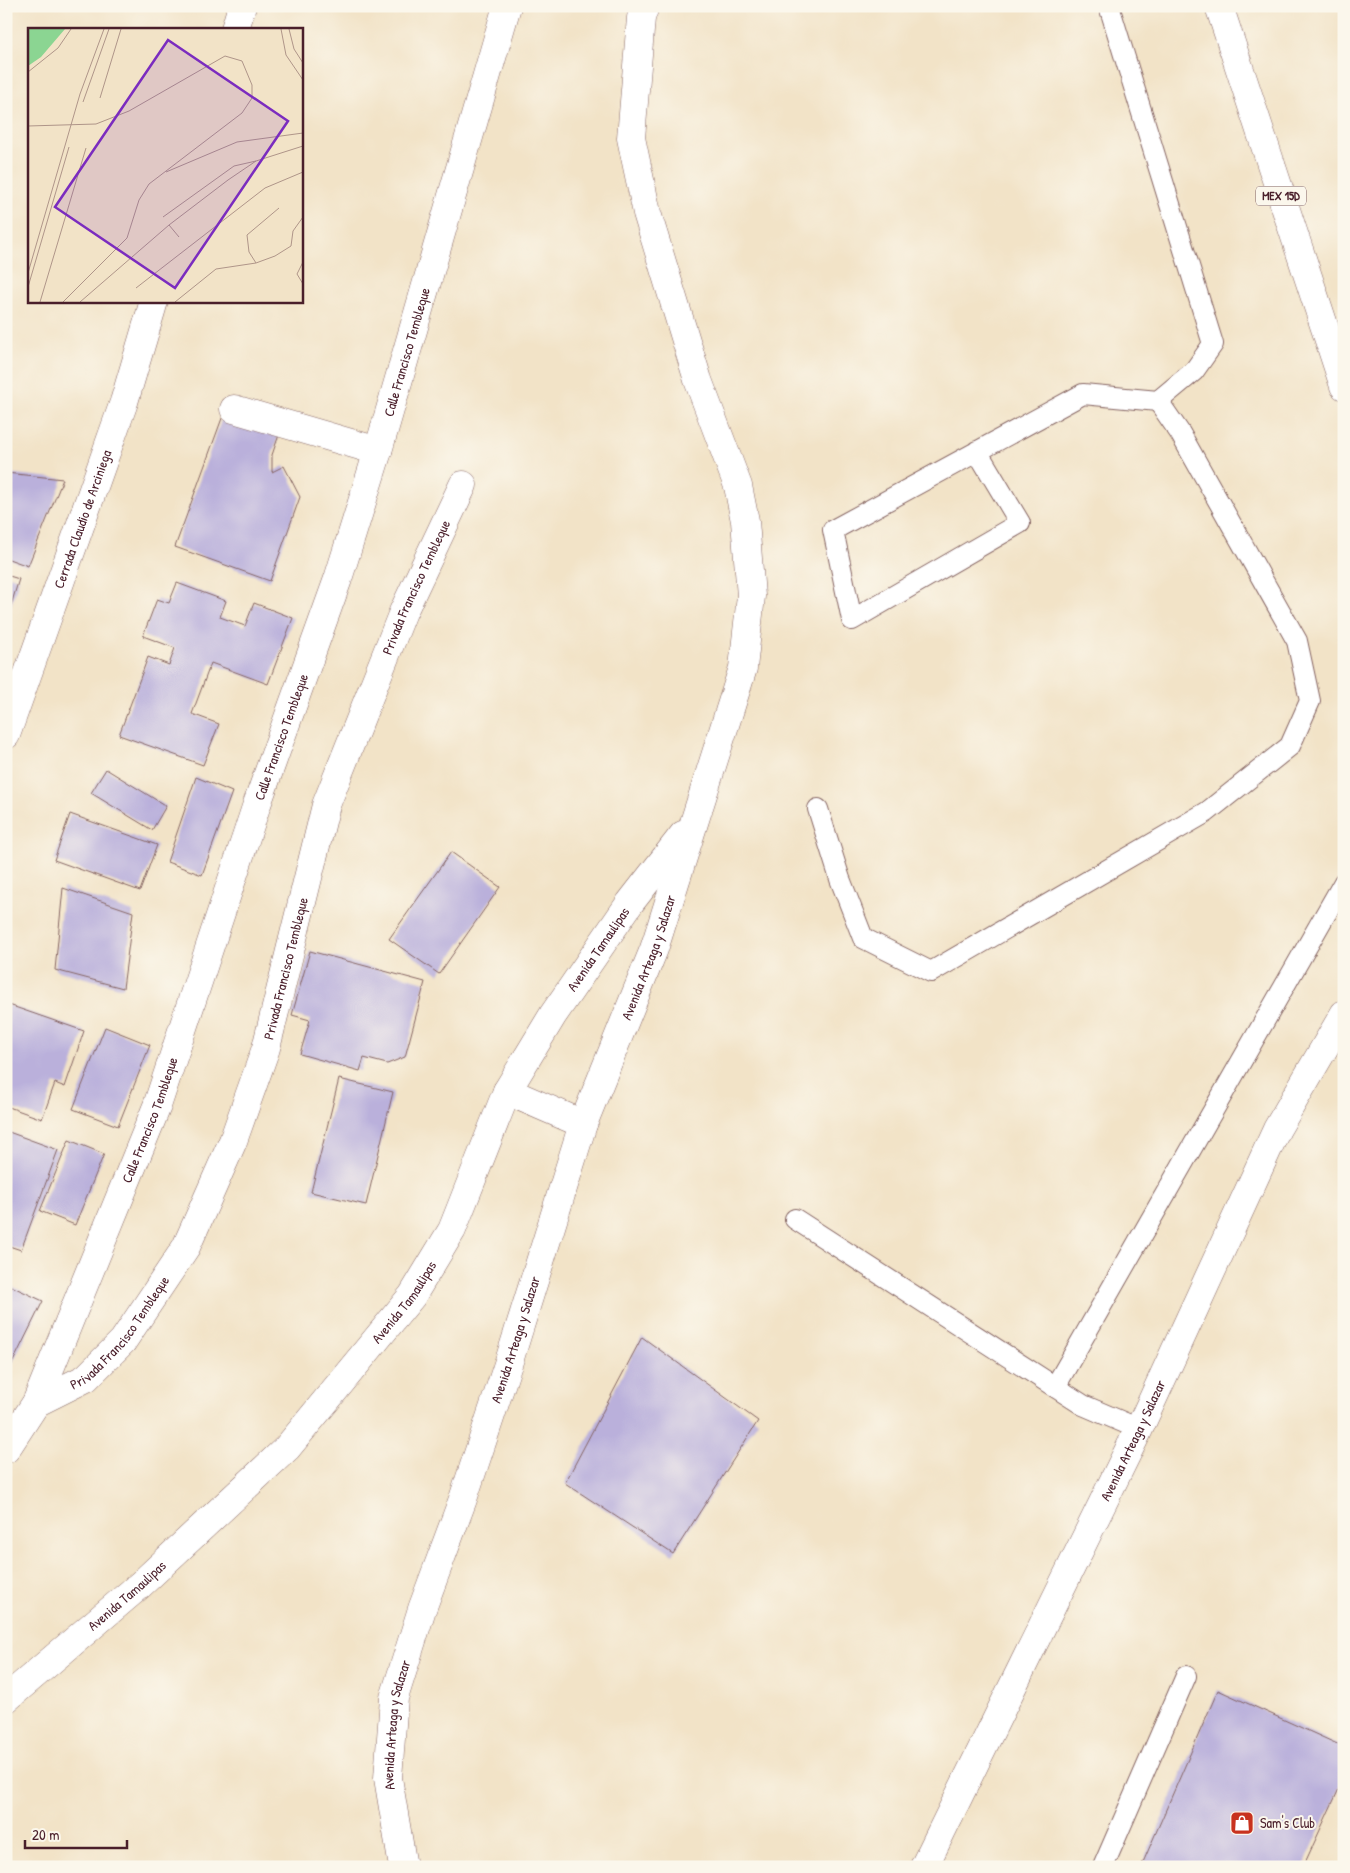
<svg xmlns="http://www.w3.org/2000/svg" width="1350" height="1873" font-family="'Patrick Hand',sans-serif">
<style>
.building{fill:#bab0db}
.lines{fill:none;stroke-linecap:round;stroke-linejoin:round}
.lane-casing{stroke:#856462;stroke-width:22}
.street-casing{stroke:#856462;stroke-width:29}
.secondary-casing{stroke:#856462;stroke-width:29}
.highway-casing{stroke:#856462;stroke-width:29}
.lane{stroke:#fff;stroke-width:20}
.street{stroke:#fff;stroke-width:28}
.secondary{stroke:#fff;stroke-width:28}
.highway{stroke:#fff;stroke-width:28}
.labels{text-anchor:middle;stroke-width:4;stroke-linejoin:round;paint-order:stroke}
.shield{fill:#fbf7ec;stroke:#7f6065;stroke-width:1}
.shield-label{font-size:12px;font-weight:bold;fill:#4a1f2b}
.street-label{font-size:14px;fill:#4a1f2b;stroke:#fbf7ec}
.poi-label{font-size:14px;fill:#4a1f2b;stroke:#fbf7ec;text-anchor:start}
.inset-road{fill:none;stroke:#af9589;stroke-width:1}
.view{fill:#7b2cbf;fill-opacity:0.15;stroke:#7b2cbf;stroke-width:2.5}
.inset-edge{fill:none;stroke:#4a1f2b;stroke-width:2.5}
</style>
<rect width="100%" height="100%" fill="#fbf7ec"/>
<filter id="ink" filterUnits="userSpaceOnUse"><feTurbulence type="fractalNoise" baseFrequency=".02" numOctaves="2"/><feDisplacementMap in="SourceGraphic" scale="10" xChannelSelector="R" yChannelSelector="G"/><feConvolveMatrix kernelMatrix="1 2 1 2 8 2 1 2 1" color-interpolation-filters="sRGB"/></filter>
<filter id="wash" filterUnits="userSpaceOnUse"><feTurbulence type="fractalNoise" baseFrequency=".0096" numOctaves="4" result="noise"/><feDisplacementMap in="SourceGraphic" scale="20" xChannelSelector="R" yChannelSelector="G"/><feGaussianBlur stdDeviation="1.12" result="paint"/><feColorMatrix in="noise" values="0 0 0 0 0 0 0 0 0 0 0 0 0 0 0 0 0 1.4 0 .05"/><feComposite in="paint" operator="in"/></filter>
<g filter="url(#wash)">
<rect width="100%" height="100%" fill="#f2e3c7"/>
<g id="blocks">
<!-- building -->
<g class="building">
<polygon points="225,410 281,429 272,455 272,472 284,466 300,497 270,581 175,547"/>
<polygon points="6,473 63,479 28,566 6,558"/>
<polygon points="6,575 19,579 7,618 6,618"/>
<polygon points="177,583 226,601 220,617 245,626 254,603 293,618 268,684 211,663 192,714 219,724 203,765 119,735 148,657 169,665 175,648 143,636 157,599 169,603"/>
<polygon points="106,769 166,806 152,830 91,793"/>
<polygon points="196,777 232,792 202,875 167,862"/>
<polygon points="70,814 157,845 140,891 54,860"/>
<polygon points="451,852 500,887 439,974 389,939"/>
<polygon points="63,888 133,912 123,988 55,970"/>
<polygon points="310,951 425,982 405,1057 387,1064 364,1058 360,1071 300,1054 310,1020 292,1015"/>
<polygon points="6,1004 84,1031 65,1087 55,1083 42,1119 6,1106"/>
<polygon points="105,1027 150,1045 118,1126 73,1109"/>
<polygon points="339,1079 393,1092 366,1205 311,1192"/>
<polygon points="6,1131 58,1150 21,1250 6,1245"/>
<polygon points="69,1140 104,1154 75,1225 40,1211"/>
<polygon points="11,1286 43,1301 6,1376 6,1295"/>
<polygon points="642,1337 758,1421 673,1554 565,1483"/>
<polygon points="1218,1690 1344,1747 1344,1778 1303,1867 1141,1867"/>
</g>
</g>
</g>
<g filter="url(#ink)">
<use href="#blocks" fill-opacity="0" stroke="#856462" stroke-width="1"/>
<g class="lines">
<!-- lane casing -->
<g class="lane-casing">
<g id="lane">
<polyline points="977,451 1020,523 852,620 833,530 1083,394 1158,401 1194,371 1213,344 1109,6"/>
<polyline points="818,809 840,879 863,938 931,972 1207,812 1290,746 1310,701 1297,641 1180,433 1158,401"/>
<polyline points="795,1219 1055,1387"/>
<polyline points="1139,1429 1083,1405 1055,1387 1344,882"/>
<polyline points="1103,1867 1186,1676"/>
</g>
</g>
<!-- street casing -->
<g class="street-casing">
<g id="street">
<polyline points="235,29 242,6"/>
<polyline points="234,409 378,451"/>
<path id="s1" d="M6 735 124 402 154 301"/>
<path id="s2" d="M36 1403 86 1378 123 1341 186 1247 233 1141 266 1048 326 805 403 612 463 485"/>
<path id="s3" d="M6 1449 36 1403 157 1106 256 807 338 579 378 451 507 6"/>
</g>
</g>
<!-- secondary casing -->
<g class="secondary-casing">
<g id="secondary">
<polyline points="507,1091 583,1124"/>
<path id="s4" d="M6 1699 140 1585 287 1448 412 1296 452 1230 507 1091 553 1015 630 903 683 835"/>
<path id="s5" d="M403 1867 388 1778 394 1698 422 1609 463 1499 510 1358 583 1124 654 949 743 668 751 596 745 521 738 486 698 380 647 213 631 138 641 18 645 6"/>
<path id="s6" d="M924 1867 1139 1429 1277 1129 1344 1014"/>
</g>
</g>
<!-- highway casing -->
<g class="highway-casing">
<polyline id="highway" points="1219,6 1344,386"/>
</g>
<!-- lane -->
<use href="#lane" class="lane"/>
<!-- street -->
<use href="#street" class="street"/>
<!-- secondary -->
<use href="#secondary" class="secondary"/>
<!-- highway -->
<use href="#highway" class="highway"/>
</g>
</g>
<!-- icons -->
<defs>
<g id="shop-square" transform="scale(1.25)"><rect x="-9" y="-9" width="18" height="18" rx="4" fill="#c8321e" stroke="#fbf7ec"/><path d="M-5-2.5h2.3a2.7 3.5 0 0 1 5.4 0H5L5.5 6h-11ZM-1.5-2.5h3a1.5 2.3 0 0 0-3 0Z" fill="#fff"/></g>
</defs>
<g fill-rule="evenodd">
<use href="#shop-square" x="1242" y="1823"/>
</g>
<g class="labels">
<!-- shield labels -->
<rect class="shield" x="1256" y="186.5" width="50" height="19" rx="4"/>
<g class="shield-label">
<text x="1281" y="200">MEX 15D</text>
</g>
<!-- street labels -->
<g class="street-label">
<text dy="5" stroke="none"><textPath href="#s3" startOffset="1170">Calle Francisco Tembleque</textPath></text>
<text dy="5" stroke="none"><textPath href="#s1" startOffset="229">Cerrada Claudio de Arciniega</textPath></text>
<text dy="5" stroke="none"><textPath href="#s2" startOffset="922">Privada Francisco Tembleque</textPath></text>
<text dy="5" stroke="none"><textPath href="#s3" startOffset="765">Calle Francisco Tembleque</textPath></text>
<text dy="5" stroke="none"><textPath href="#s4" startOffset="969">Avenida Tamaulipas</textPath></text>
<text dy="5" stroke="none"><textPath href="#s5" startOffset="954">Avenida Arteaga y Salazar</textPath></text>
<text dy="5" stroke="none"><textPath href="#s2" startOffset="518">Privada Francisco Tembleque</textPath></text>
<text dy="5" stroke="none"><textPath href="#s3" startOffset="360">Calle Francisco Tembleque</textPath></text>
<text dy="5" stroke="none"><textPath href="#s4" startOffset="564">Avenida Tamaulipas</textPath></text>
<text dy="5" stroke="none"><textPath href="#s2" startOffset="112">Privada Francisco Tembleque</textPath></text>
<text dy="5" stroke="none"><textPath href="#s5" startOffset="549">Avenida Arteaga y Salazar</textPath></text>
<text dy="5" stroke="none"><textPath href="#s6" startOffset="475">Avenida Arteaga y Salazar</textPath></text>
<text dy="5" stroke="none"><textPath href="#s4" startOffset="159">Avenida Tamaulipas</textPath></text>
<text dy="5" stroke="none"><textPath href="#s5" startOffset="144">Avenida Arteaga y Salazar</textPath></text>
</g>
<!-- poi labels -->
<g class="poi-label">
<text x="1260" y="1828">Sam's Club</text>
</g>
</g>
<!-- overview -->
<g transform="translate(28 28)">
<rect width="275" height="275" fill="#f2e3c7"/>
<path d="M0 1H37L13 29 0 38Z" fill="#8bd592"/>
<path class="inset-road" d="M253 1 258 27 275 52M261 1 266 21 275 35M0 44 30 20 43 1M72 70 93 1M55 74 81 1M0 98 68 96 101 83 197 28 214 33 224 57V70L214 85 121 156 111 172 99 210 35 274M138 144 209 114 275 105M135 189 206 138 228 133M141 197 151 209M263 218 265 203 275 189M275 234 269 246 275 256M228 235 221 224 219 207 251 180M0 245 52 66 76 1M0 259 41 119M108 260 237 160 275 144M12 274 58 120M52 274 141 197 200 152 228 133 275 118M147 274 188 241 228 235 247 228 263 218"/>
<path class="view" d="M140 12 260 93 147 260 27 179Z"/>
<rect width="275" height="275" class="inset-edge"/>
</g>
<!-- margin -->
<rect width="1350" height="1873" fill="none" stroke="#fbf7ec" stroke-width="25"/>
<!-- scale -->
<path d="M25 1840v8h102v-8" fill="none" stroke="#4a1f2b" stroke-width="2.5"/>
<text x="32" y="1840" font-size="15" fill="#4a1f2b" stroke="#fbf7ec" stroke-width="4" paint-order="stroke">20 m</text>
</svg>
